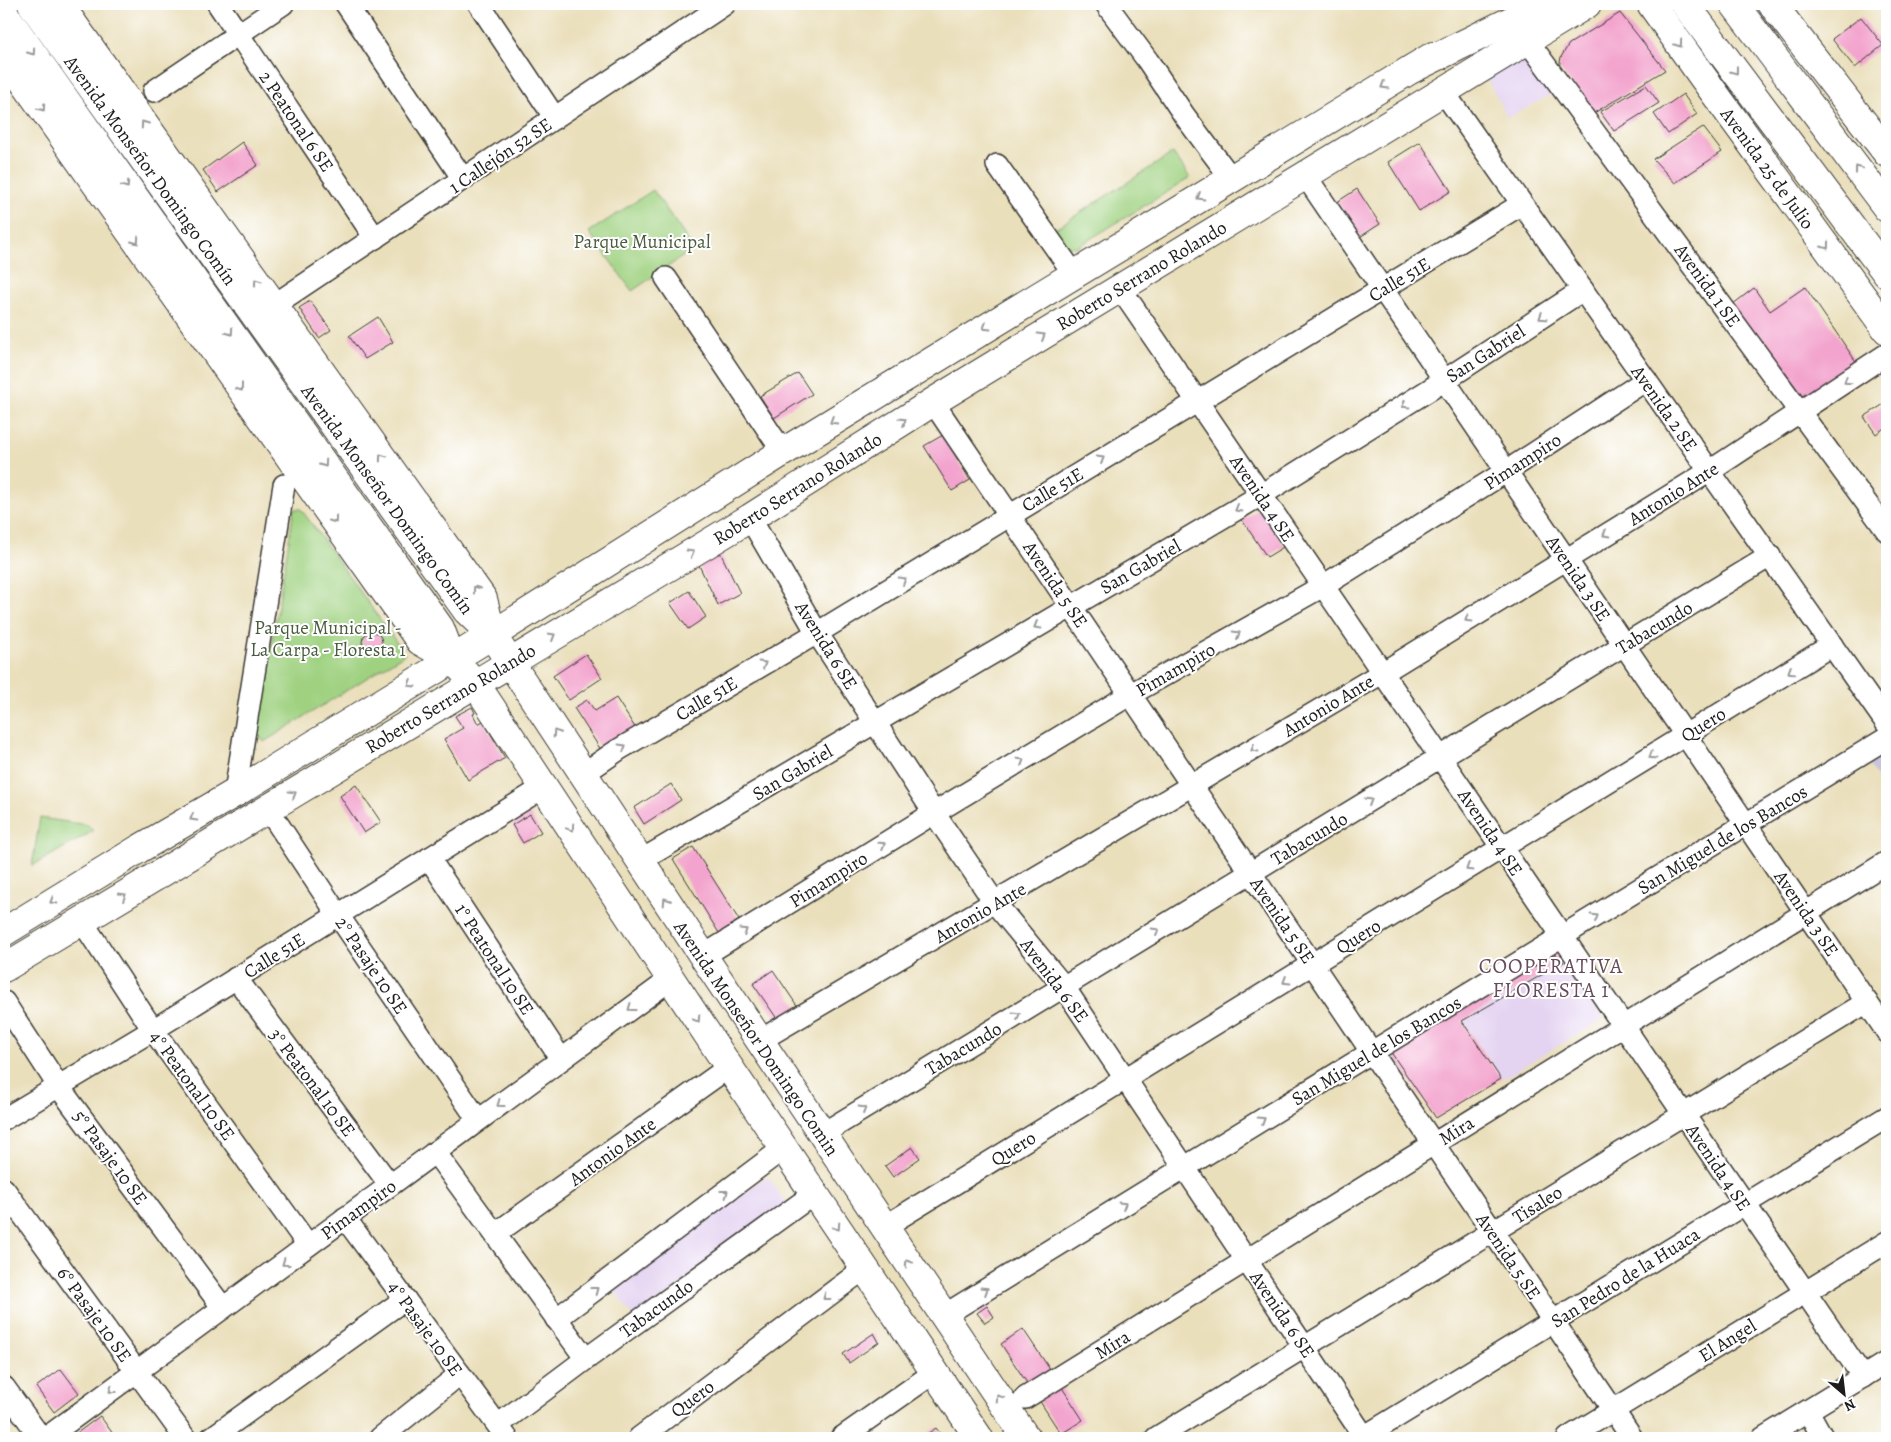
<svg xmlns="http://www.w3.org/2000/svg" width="1891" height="1442" font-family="Alegreya,serif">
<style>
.built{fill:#e4d3f1}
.industrial{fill:#c6c0d9}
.green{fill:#9fd180;stroke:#5e764e}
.building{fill:#f3a4ce}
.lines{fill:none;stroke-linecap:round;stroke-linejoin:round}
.minor-casing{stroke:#3b3934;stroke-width:24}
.secondary-casing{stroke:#3b3934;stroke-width:30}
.primary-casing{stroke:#3b3934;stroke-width:30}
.minor{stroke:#fff;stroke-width:21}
.secondary{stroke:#fff;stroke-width:28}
.primary{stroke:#fff;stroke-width:28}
.oneway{stroke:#999}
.labels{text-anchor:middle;stroke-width:4;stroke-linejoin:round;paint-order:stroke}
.street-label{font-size:19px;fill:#1c1c1c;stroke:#fff}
.park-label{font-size:19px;fill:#4a5b3f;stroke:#fff}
.quarter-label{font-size:21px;letter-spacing:1px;fill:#674c5a;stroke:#fff}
</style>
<rect width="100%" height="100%" fill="#fff"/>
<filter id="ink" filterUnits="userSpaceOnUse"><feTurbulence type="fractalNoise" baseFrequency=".02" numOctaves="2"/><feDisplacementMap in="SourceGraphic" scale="10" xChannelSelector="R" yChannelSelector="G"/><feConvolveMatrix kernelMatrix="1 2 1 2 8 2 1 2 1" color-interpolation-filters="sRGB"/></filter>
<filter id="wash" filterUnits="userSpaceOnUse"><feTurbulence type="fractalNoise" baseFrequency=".0096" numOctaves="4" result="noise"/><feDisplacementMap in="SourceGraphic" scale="20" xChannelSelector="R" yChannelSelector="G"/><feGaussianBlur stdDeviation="1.12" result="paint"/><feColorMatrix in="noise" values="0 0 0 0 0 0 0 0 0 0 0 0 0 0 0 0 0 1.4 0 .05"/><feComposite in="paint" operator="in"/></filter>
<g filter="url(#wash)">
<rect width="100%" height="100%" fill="#eadfbb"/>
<!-- built -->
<g class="built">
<polygon points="1525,55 1552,94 1508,118 1486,77"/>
<polygon points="1564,963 1604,1019 1502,1079 1463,1021"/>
<polygon points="767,1176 790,1208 634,1318 611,1286"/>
</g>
<!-- industrial -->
<polygon class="industrial" points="1887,751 1887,792 1868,764"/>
<!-- green -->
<g class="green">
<polygon points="1173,153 1190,178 1077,247 1064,247 1050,232"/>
<polygon points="653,190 694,249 632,291 589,232"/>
<polygon points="294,509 301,509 405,654 264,742 257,734"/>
<polygon points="40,818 88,825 93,831 32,866"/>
</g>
<g id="blocks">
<!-- building -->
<g class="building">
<polygon points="1620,13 1665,70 1594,113 1559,68 1561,57 1569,44"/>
<polygon points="1861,17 1883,45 1855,68 1832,39"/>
<polygon points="1646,85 1659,103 1614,131 1600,112"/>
<polygon points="1683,94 1697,114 1668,134 1654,114"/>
<polygon points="1703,127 1722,152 1675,183 1653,159"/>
<polygon points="242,142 258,165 218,192 203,170"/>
<polygon points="1420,142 1451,191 1419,211 1388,162"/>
<polygon points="1357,189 1380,224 1360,237 1337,202"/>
<polygon points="1805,287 1859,366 1800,409 1728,308 1754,288 1770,311"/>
<polygon points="310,301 331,330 319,338 299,308"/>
<polygon points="378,317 393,342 365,359 349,336"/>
<polygon points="798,373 812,394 774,418 760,396"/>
<polygon points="1887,402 1887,426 1876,434 1864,417"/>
<polygon points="943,435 970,480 952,491 924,446"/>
<polygon points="1260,508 1285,546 1267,557 1242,520"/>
<polygon points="717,546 740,593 718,605 696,559"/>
<polygon points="689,591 706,617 688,629 670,603"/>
<circle cx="372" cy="642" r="10"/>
<polygon points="586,654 602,678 569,700 553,676"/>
<polygon points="616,698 636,729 601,750 574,708 587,700 595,711"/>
<polygon points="472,707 475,713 473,714 478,724 483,721 505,758 468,780 444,739 463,728 455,716"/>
<polygon points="671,784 681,800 644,824 634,808"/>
<polygon points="356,785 381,822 364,833 340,796"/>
<polygon points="530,814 541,832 523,843 512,825"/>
<polygon points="693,847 739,920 719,933 673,859"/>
<polygon points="1549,948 1564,962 1462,1021 1501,1079 1436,1118 1390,1051"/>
<polygon points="773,970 798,1007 778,1020 753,984"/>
<polygon points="912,1147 920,1158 893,1177 885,1166"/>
<polygon points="987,1306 994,1317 985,1323 977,1313"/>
<polygon points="1023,1329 1051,1371 1029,1386 1001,1344"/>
<polygon points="874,1333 879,1342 849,1363 843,1354"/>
<polygon points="61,1369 79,1393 54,1412 36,1387"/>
<polygon points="1061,1386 1083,1420 1061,1434 1039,1400"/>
<polygon points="100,1416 116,1438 75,1438 73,1436"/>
<polygon points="936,1428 944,1438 921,1438"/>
</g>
</g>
</g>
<g filter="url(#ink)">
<use href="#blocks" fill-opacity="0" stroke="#3b3934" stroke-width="1"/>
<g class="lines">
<!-- minor casing -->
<g class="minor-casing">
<g id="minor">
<polyline points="218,4 375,238"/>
<polyline points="346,4 463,179"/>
<polyline points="479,4 555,118"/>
<polyline points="1106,4 1148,61 1184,115 1231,178"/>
<polyline points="1527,40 1887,531"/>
<polyline points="154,91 283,4"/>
<polyline points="1443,91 1887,724"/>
<polyline points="997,165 1074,274"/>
<polyline points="1305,175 1887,1032"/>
<polyline points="666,278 783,452"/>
<polyline points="1120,288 1863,1377"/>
<polyline points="274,305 725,4"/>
<polyline points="933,402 1632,1438"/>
<polyline points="750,518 817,633 934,813 995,903 1064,987 1365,1438"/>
<polyline points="583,774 618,750 817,633 1522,204"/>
<polyline points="235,793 284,485"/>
<polyline points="268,809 338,915 478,1120"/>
<polyline points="429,858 561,1059"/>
<polyline points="640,861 1261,495 1445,380 1583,290"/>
<polyline points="82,921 153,1030 308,1245"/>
<polyline points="703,956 934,813 1131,694 1323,586 1507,471 1646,380"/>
<polyline points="236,978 390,1185"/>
<polyline points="4,1002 59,1087 223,1308"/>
<polyline points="759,1041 1382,673 1710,471 1887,354"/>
<polyline points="4,1119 153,1030 544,787"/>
<polyline points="822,1134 1770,556"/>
<polyline points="435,1152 586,1359"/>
<polyline points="4,1189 185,1438"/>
<polyline points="345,1218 507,1438"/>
<polyline points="884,1227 1832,645"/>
<polyline points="495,1234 729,1067"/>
<polyline points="943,1316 1372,1052 1887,738"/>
<polyline points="556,1319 784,1148"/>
<polyline points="4,1387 41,1438"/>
<polyline points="1025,1398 1887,862"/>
<polyline points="1808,1411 1823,1438"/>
<polyline points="498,1425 586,1359 815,1193"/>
<polyline points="46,1438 671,979"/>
<polyline points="211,1438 405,1299"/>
<polyline points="380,1438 460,1374"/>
<polyline points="639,1438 865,1268"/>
<polyline points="841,1438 935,1372"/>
<polyline points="1156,1438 1867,1002"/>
<polyline points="1362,1438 1887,1117"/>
<polyline points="1568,1438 1887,1242"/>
<polyline points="1763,1438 1887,1362"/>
</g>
</g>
<!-- secondary casing -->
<g class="secondary-casing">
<g id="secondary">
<polyline points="32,4 467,611 492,635 703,956 1026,1438"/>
<polyline points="59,4 483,599 492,635"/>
<polyline points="4,13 440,628 452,659"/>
<polyline points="4,54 420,641 452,659 475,683 729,1067 979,1438"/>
<polyline points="4,932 139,849 235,793 492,635 783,452 1433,56"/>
<polyline points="4,968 750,518 933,402 1587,4"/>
</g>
</g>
<!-- primary casing -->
<g class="primary-casing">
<g id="primary">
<polyline points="1651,4 1702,76 1887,330"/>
<polyline points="1685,4 1887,274"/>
<polyline points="1734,4 1887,208"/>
<polyline points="1772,4 1887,153"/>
<polyline points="1412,69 1545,4"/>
</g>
</g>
<!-- minor -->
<use href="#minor" class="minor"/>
<!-- secondary -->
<use href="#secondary" class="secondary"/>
<!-- primary -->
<use href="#primary" class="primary"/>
</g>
<!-- one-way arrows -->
<defs><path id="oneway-chevron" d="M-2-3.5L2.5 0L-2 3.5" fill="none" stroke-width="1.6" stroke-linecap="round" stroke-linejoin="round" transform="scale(1.25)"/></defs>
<g class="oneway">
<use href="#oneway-chevron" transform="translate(1679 44) rotate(55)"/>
<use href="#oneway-chevron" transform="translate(32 52) rotate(55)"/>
<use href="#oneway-chevron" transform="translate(1735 71) rotate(53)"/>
<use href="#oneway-chevron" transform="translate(1384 86) rotate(149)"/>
<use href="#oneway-chevron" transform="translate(42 108) rotate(55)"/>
<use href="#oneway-chevron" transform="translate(144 124) rotate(-125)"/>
<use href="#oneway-chevron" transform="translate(1858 169) rotate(-127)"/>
<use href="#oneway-chevron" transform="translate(126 185) rotate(55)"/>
<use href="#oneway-chevron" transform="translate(1200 197) rotate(149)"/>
<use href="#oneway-chevron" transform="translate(136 241) rotate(55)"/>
<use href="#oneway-chevron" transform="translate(1826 246) rotate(54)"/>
<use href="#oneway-chevron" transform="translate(257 282) rotate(-126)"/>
<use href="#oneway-chevron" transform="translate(1542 317) rotate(147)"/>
<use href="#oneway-chevron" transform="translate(986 327) rotate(148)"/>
<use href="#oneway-chevron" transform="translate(230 332) rotate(55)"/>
<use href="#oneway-chevron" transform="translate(1042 336) rotate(-31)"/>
<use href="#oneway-chevron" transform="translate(1847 381) rotate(146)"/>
<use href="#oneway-chevron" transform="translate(240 388) rotate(53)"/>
<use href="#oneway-chevron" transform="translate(1405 405) rotate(148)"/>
<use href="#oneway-chevron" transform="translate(833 421) rotate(148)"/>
<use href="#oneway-chevron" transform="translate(903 421) rotate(-32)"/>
<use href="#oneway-chevron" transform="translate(382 457) rotate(-125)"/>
<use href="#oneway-chevron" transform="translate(1101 459) rotate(-31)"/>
<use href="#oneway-chevron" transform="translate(324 464) rotate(55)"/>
<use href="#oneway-chevron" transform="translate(1238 509) rotate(150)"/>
<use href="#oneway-chevron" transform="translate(334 520) rotate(55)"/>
<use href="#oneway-chevron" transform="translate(1606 534) rotate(149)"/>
<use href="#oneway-chevron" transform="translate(691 553) rotate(-31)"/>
<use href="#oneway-chevron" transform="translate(903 580) rotate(-31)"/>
<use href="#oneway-chevron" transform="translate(476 589) rotate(-126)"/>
<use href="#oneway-chevron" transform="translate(1468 619) rotate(148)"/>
<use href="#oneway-chevron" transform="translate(1037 626) rotate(149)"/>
<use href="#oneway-chevron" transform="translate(1237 634) rotate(-30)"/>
<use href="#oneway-chevron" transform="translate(552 636) rotate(-31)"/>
<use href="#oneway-chevron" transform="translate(763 664) rotate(-31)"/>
<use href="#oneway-chevron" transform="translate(1791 671) rotate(148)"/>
<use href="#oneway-chevron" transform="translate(411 684) rotate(148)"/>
<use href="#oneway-chevron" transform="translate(556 733) rotate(-123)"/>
<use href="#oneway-chevron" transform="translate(623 747) rotate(-31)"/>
<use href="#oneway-chevron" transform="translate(1254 749) rotate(149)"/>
<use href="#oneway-chevron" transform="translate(1652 756) rotate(148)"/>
<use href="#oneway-chevron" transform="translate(1021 761) rotate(-31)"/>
<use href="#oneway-chevron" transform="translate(293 794) rotate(-31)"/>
<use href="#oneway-chevron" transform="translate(1369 801) rotate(-31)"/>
<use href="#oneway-chevron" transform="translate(193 818) rotate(150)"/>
<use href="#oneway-chevron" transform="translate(571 828) rotate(56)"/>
<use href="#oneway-chevron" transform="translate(882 845) rotate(-32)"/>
<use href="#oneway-chevron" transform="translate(1469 868) rotate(148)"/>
<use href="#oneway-chevron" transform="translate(123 896) rotate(-31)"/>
<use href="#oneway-chevron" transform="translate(53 901) rotate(149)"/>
<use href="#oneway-chevron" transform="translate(666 901) rotate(-123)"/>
<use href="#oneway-chevron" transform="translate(1595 917) rotate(-31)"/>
<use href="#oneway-chevron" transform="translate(744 931) rotate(-32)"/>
<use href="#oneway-chevron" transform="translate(1156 931) rotate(-31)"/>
<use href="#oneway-chevron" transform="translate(1286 981) rotate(148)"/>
<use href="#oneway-chevron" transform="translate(631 1008) rotate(144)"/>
<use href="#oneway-chevron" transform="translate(1017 1015) rotate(-31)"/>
<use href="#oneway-chevron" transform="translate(697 1019) rotate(57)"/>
<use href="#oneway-chevron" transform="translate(500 1104) rotate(144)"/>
<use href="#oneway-chevron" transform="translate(863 1109) rotate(-31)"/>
<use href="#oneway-chevron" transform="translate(1262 1120) rotate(-32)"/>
<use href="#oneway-chevron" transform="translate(725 1193) rotate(-37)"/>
<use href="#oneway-chevron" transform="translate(1123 1205) rotate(-32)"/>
<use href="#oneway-chevron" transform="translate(837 1227) rotate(56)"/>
<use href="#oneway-chevron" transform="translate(285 1263) rotate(144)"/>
<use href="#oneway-chevron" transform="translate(908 1263) rotate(-124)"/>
<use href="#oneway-chevron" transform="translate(595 1290) rotate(-37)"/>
<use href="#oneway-chevron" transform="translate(985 1290) rotate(-32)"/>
<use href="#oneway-chevron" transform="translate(826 1297) rotate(143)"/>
<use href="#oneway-chevron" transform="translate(112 1390) rotate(144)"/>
<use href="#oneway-chevron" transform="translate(999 1398) rotate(-124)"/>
</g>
</g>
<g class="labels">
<!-- street labels -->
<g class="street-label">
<text transform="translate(297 121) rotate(56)" y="7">2 Peatonal 6 SE</text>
<text transform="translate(500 155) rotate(-34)" y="7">1 Callejón 52 SE</text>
<text transform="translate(1768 168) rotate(54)" y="7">Avenida 25 de Julio</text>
<text transform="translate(151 170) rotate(54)" y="7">Avenida Monseñor Domingo Comín</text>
<text transform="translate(1141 275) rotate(-31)" y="7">Roberto Serrano Rolando</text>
<text transform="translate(1399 279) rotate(-31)" y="7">Calle 51E</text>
<text transform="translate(1708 285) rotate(54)" y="7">Avenida 1 SE</text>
<text transform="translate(1485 353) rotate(-33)" y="7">San Gabriel</text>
<text transform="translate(1665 408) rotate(55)" y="7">Avenida 2 SE</text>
<text transform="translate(1522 461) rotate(-33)" y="7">Pimampiro</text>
<text transform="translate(797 488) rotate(-32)" y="7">Roberto Serrano Rolando</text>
<text transform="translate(1052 489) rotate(-31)" y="7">Calle 51E</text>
<text transform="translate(1673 493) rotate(-32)" y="7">Antonio Ante</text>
<text transform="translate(1263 498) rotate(56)" y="7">Avenida 4 SE</text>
<text transform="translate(388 499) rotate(54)" y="7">Avenida Monseñor Domingo Comín</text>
<text transform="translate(1140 566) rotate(-30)" y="7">San Gabriel</text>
<text transform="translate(1579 578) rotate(56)" y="7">Avenida 3 SE</text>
<text transform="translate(1056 584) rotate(56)" y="7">Avenida 5 SE</text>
<text transform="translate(1654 627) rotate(-31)" y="7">Tabacundo</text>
<text transform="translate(827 645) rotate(58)" y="7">Avenida 6 SE</text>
<text transform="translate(1175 669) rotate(-30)" y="7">Pimampiro</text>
<text transform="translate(450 698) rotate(-31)" y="7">Roberto Serrano Rolando</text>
<text transform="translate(706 698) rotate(-31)" y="7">Calle 51E</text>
<text transform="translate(1328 705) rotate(-31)" y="7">Antonio Ante</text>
<text transform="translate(1703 724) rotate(-32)" y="7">Quero</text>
<text transform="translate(792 772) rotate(-31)" y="7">San Gabriel</text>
<text transform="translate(1491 832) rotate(56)" y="7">Avenida 4 SE</text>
<text transform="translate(1309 838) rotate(-31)" y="7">Tabacundo</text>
<text transform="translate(1722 839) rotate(-31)" y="7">San Miguel de los Bancos</text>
<text transform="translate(828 879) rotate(-32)" y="7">Pimampiro</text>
<text transform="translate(980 912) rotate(-30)" y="7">Antonio Ante</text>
<text transform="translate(1807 913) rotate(56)" y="7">Avenida 3 SE</text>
<text transform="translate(1283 920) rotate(56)" y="7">Avenida 5 SE</text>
<text transform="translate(1358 936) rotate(-32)" y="7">Quero</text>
<text transform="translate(274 955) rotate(-32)" y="7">Calle 51E</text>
<text transform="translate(495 959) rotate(57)" y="7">1° Peatonal 10 SE</text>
<text transform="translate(372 965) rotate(56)" y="7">2° Pasaje 10 SE</text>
<text transform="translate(1055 980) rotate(53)" y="7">Avenida 6 SE</text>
<text transform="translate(757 1038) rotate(56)" y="7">Avenida Monseñor Domingo Comin</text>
<text transform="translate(963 1048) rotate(-31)" y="7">Tabacundo</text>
<text transform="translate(1376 1050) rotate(-31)" y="7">San Miguel de los Bancos</text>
<text transform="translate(313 1082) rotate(53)" y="7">3° Peatonal 10 SE</text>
<text transform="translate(193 1085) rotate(54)" y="7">4° Peatonal 10 SE</text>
<text transform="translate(1456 1130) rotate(-32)" y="7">Mira</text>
<text transform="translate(1013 1148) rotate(-32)" y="7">Quero</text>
<text transform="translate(612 1151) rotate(-36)" y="7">Antonio Ante</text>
<text transform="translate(111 1157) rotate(54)" y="7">5° Pasaje 10 SE</text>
<text transform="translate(1719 1167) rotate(56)" y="7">Avenida 4 SE</text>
<text transform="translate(1537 1204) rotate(-32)" y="7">Tisaleo</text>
<text transform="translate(358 1209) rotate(-36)" y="7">Pimampiro</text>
<text transform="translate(1509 1256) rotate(56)" y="7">Avenida 5 SE</text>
<text transform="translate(1625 1277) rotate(-32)" y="7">San Pedro de la Huaca</text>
<text transform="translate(656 1308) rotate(-36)" y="7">Tabacundo</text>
<text transform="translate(95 1314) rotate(54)" y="7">6° Pasaje 10 SE</text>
<text transform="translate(1283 1314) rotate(56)" y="7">Avenida 6 SE</text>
<text transform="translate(426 1328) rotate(54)" y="7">4° Pasaje 10 SE</text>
<text transform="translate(1727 1340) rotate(-32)" y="7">El Angel</text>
<text transform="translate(1112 1344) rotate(-32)" y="7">Mira</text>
<text transform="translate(692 1398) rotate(-37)" y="7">Quero</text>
</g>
<!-- park labels -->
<g class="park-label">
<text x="642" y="248">Parque Municipal</text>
<text x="328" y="634">Parque Municipal -<tspan x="328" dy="22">La Carpa - Floresta 1</tspan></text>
</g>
<!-- quarter labels -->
<g class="quarter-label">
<text x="1551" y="973">COOPERATIVA<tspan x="1551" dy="24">FLORESTA 1</tspan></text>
</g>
</g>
<!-- margin -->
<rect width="1891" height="1442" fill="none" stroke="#fff" stroke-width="20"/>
<!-- north arrow -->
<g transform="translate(1844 1394) rotate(152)" stroke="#ffffff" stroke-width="4" paint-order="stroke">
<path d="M0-4L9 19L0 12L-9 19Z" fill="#1c1c1c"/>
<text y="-8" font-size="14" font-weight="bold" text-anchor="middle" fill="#1c1c1c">N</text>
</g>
</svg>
